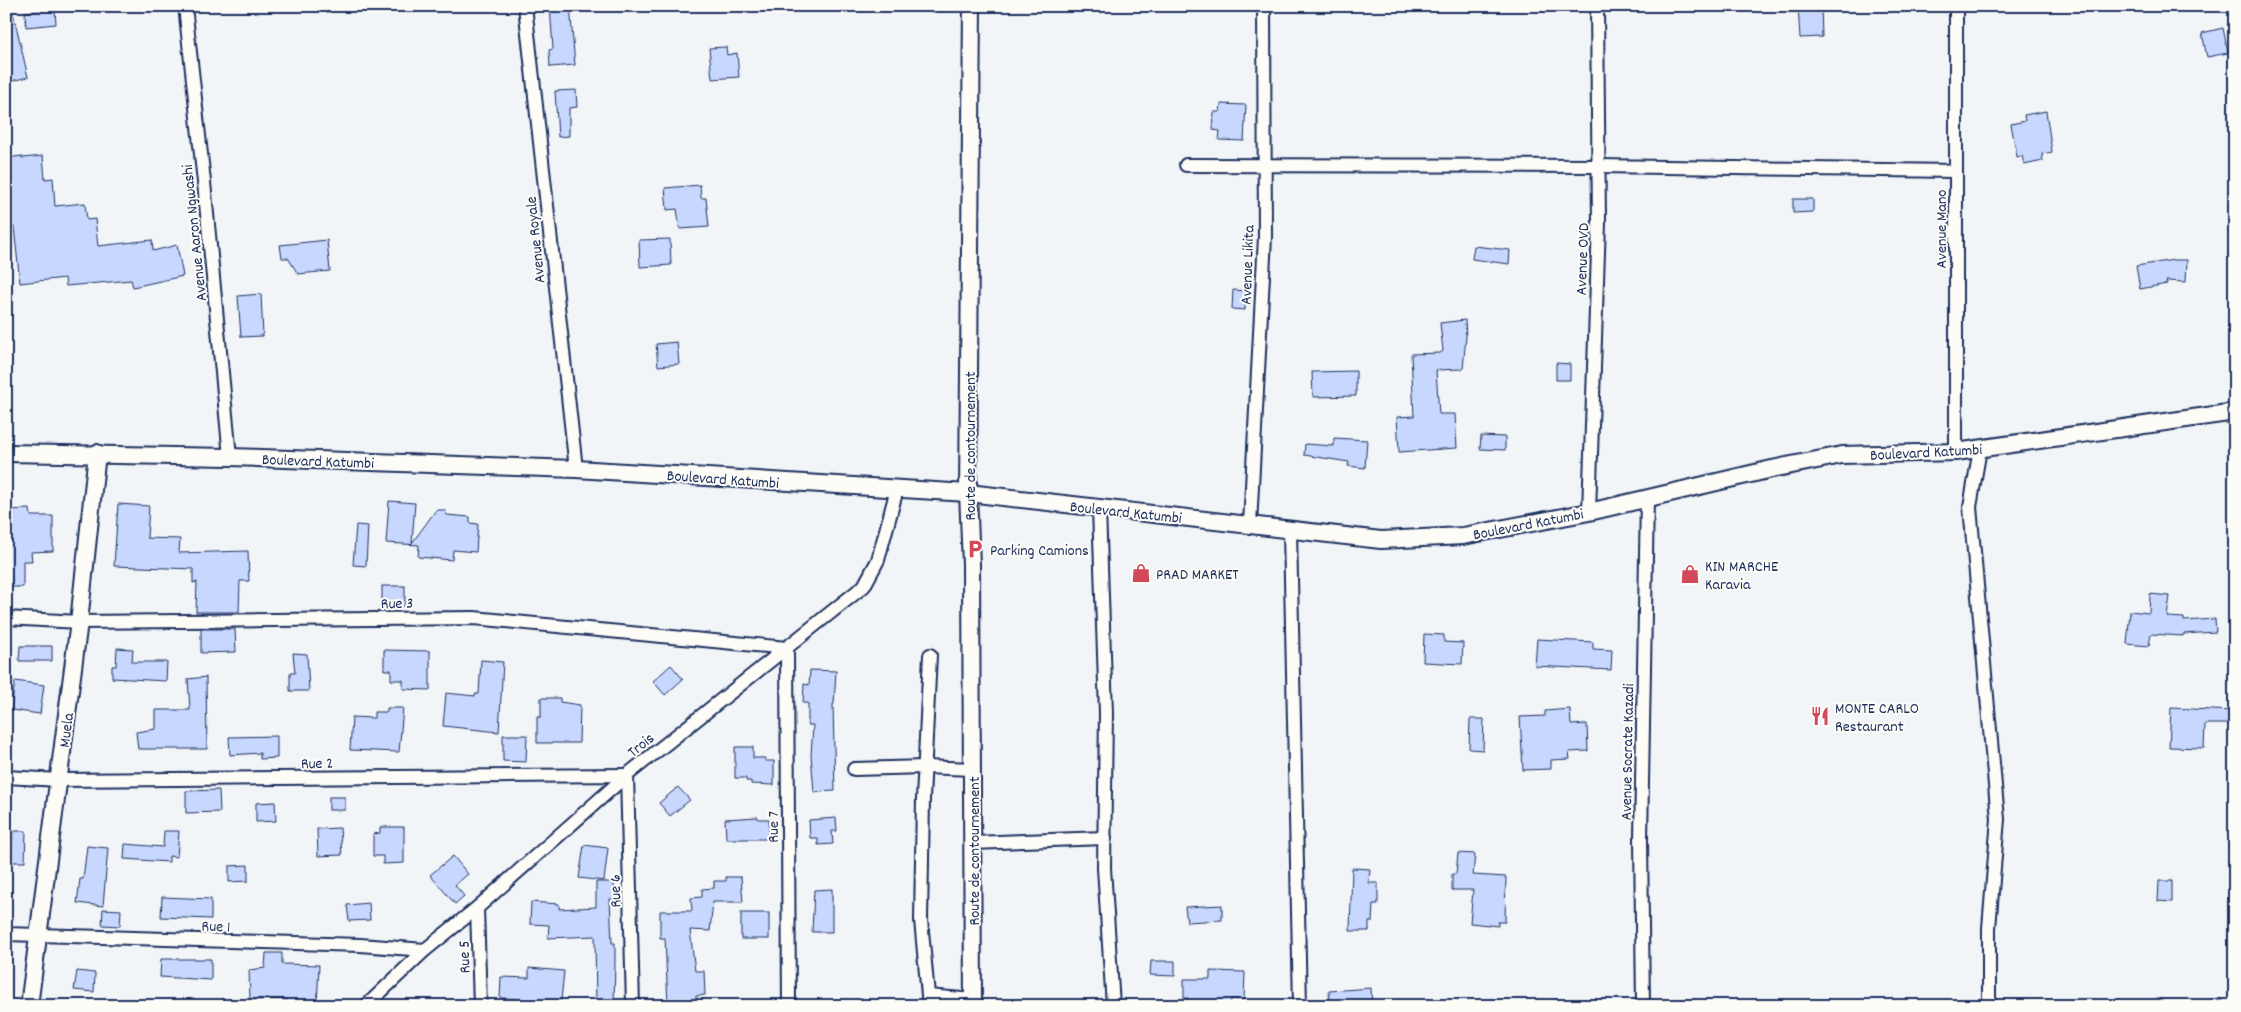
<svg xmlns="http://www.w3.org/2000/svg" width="2241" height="1012" font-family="Dekko,sans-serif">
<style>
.building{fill:#c7d7fe;stroke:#1b2f5e}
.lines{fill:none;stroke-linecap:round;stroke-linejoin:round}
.minor-casing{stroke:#1b2f5e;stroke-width:16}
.tertiary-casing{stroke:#1b2f5e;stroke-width:20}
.minor{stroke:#fdfcf7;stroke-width:12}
.tertiary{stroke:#fdfcf7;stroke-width:16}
.labels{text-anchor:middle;stroke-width:4;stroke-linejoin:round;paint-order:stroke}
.street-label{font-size:16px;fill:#1b2f5e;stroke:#fdfcf7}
.poi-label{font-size:16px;fill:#1b2f5e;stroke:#fdfcf7;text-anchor:start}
</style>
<rect width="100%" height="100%" fill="#f2f5f8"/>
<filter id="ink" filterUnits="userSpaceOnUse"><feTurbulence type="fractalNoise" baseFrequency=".02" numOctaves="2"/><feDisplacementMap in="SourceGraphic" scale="10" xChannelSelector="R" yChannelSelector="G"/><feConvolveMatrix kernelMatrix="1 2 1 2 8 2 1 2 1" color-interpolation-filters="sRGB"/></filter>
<g filter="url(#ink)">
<!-- building -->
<g class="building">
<polygon points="550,6 570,6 575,65 550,67 549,50 553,49"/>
<polygon points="1798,6 1821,6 1822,37 1800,38"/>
<polygon points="6,8 12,8 28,77 12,81 6,59"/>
<polygon points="55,9 56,24 26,27 25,12"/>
<polygon points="2223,28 2228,53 2207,57 2202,33"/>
<polygon points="726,47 727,55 737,53 739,77 712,79 709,48"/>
<polygon points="576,90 577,107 569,108 569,136 558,137 555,91"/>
<polygon points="1221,104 1246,105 1244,141 1219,140 1220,131 1213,130 1214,112 1220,112"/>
<polygon points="2046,111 2052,152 2042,154 2043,161 2024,165 2022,156 2017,157 2011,124 2025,121 2024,115"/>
<polygon points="22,156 22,158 43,156 45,179 53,178 55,206 85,203 87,220 95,219 98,246 152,240 153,251 177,245 183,276 133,287 131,280 66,286 65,278 20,283 14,227 6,228 6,158"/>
<polygon points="700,185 701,198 706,198 709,227 680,229 677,209 667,210 665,188"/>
<polygon points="1793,199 1813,199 1813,212 1793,213"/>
<polygon points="670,239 671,265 640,267 639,240"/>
<polygon points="327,240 330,271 298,274 288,258 282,258 280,245"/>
<polygon points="1474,246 1510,250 1509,264 1472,259"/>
<polygon points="2174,260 2187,260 2186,282 2166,281 2167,284 2140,289 2136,266"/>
<polygon points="1233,290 1246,291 1245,310 1232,309"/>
<polygon points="261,294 263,336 241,337 238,296"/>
<polygon points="1465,320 1466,337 1463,369 1436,370 1439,414 1455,414 1457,448 1399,452 1397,417 1414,416 1411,354 1440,353 1443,351 1440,323"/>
<polygon points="677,342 679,364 658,366 656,344"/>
<polygon points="1556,363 1570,364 1570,380 1556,380"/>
<polygon points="1356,371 1356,396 1313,397 1312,372"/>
<polygon points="1481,436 1505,437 1505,450 1480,449"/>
<polygon points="1334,438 1367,440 1365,468 1348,466 1349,462 1304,455 1305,444 1334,446"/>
<polygon points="389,501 415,503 412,543 436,510 444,510 447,515 470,517 470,523 478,524 476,552 453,550 452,560 418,557 419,545 386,543"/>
<polygon points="118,504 149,506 147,538 180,539 179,553 248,551 249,581 240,581 239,612 196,612 197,582 193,583 193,569 114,566"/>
<polygon points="30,509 31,516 53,516 53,551 31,552 32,561 23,561 23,587 6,587 6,510"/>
<polygon points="356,525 368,526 366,566 353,565"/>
<rect x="382" y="586" width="23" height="20"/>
<polygon points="2150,594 2170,596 2167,617 2184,618 2184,621 2215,619 2216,632 2183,634 2183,636 2151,634 2149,646 2127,644 2130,611 2149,613"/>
<polygon points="201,629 235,629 236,652 201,653"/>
<polygon points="1424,634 1444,635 1444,642 1463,643 1462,664 1423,662"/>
<polygon points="1537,639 1593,642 1593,649 1612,650 1611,670 1535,666"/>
<polygon points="20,646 52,646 52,661 19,661"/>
<polygon points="117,648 133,649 132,662 167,662 166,681 112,678 112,666 116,666"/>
<polygon points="384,650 430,651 430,690 403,689 403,680 391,680 391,670 384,670"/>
<polygon points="293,653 307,654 309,691 290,691 290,673 295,673"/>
<polygon points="481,660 503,662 499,732 443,726 446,693 475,696 475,694 479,694"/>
<polygon points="671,665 683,679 665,695 653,681"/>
<polygon points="810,670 836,671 834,704 833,704 835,791 814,792 811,755 813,725 808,725 808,703 803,703 804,684 809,685"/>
<polygon points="206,677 207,749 138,749 136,732 156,729 156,710 190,710 188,679"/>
<polygon points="15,681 44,685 40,714 11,710"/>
<polygon points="541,698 560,698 560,702 580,705 579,743 537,743 537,717 541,717"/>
<polygon points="387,708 403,708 399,752 350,750 352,717 374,718 374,712 387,712"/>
<polygon points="2171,708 2233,711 2233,724 2205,724 2204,748 2169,747"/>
<polygon points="1570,709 1571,725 1587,724 1588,751 1569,752 1570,759 1551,760 1551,769 1523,770 1520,717 1545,716 1545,711"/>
<polygon points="1470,719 1484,719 1483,750 1469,749"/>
<polygon points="503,735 527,735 526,762 503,761"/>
<polygon points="277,736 277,758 260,759 260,753 230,755 229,737"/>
<polygon points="735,747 753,747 753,758 765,758 765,761 774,761 774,785 751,784 751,781 746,781 746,778 735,778"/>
<polygon points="678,787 690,800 670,816 659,803"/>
<polygon points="219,790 220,812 186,813 186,791"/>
<rect x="329" y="797" width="16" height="13"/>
<polygon points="275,802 276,821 256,822 256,803"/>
<polygon points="758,817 758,819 769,819 769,839 726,839 725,819"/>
<polygon points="836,818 837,831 832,831 833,844 818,845 818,838 810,838 809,820"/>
<polygon points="380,827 404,827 404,863 383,864 383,856 373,856 373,834 380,833"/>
<polygon points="340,828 342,855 318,856 317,829"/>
<polygon points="13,831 26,831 25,862 12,862"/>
<polygon points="164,831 179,831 177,857 169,856 169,862 124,859 125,844 163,847"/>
<polygon points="584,845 608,848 604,881 579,878"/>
<polygon points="87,846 108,848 103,906 77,903 80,879 83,879"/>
<polygon points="1458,853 1475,854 1473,875 1506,877 1505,922 1498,922 1498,926 1470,923 1473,890 1452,890 1452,874 1456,874"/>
<polygon points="453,856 468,874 455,885 464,896 455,904 430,875"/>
<polygon points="248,865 248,881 229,882 229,866"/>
<polygon points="1352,868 1370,869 1369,883 1378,883 1378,904 1373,904 1372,922 1369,922 1369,931 1350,931"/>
<polygon points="726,877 741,877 743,902 713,902 710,931 690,930 695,971 704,971 705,995 696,996 696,1006 668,1006 665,938 660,938 660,911 692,911 691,898 702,897 702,889 714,888 714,881 726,881"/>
<polygon points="2159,881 2172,881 2172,902 2158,901"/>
<polygon points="596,882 614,882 615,899 610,899 612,943 615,943 615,961 614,1006 596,1006 595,936 548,938 549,925 530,924 531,902 559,904 559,909 596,907"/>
<polygon points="832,889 832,932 812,932 814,890"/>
<polygon points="162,897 211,899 211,919 161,917"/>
<polygon points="369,903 370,920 349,921 347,905"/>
<polygon points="1222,905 1222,920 1187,922 1185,907"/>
<polygon points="103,909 121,910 120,926 102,925"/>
<rect x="741" y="913" width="28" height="26"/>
<polygon points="266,953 282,953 282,964 319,965 317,1006 286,1006 286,999 250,1000 249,970 265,968"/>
<polygon points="161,959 211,959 211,980 160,977"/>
<polygon points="1151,961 1175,961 1175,976 1150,975"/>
<polygon points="529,968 564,971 561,1001 500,998 501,977 529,978"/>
<polygon points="77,971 95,973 94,992 74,990"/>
<polygon points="1210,971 1245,972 1244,1000 1231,999 1230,1006 1188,1006 1188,998 1184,998 1184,979 1210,979"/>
<polygon points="1371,988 1372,1006 1330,1006 1329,991"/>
</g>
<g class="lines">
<!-- minor casing -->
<g class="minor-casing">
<g id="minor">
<polyline points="185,6 204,182 230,457"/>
<polyline points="525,6 576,469"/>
<polyline points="1956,6 1956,452"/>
<polyline points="1186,165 1598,166 1956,171"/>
<polyline points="1980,449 1970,507 1998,819 1989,928 1989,1006"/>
<polyline points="1099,508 1106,713 1104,868 1113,1006"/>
<polyline points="1589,512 1599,223 1597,6"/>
<polyline points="1250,525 1265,237 1264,6"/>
<polyline points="1290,531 1300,1006"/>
<polyline points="6,618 79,622 474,618 787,648 789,1006"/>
<polyline points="854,769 925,767 972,769"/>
<polyline points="6,777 59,780 627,775 633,1006"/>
<polyline points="973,843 1105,838"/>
<polyline points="477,908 480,1006"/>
<polyline points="6,934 360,945 425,950"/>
<polyline points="928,996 973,1000"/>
<polyline points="366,1006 425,950 477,908 627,775 864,586 878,560 897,489"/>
<polyline points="929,1006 921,920 923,799 930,655"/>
<polyline points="1643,1006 1641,839 1647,498"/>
</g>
</g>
<!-- tertiary casing -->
<g class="tertiary-casing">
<g id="tertiary">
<polyline points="972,6 968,493 971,564 973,1006"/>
<polyline points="6,453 230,457 576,469 968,493 1381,540 1463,536 1589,512 1772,469 1842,455 1956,452 2235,412"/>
<polyline points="29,1006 79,622 97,453"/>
</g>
</g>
<!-- minor -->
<use href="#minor" class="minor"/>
<!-- tertiary -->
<use href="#tertiary" class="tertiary"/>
</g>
</g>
<!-- icons -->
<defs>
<g id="parking-bare" transform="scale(1.5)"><path d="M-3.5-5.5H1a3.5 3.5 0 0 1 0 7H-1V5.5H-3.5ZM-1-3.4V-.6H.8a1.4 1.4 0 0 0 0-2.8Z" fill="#d1495b" stroke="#fdfcf7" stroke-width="2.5" paint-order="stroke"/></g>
<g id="shop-bare" transform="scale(1.5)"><path d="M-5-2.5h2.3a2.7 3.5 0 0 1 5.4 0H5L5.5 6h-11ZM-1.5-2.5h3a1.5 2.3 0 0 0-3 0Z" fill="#d1495b" stroke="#fdfcf7" stroke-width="2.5" paint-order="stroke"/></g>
<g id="restaurant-bare" transform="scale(1.5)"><path d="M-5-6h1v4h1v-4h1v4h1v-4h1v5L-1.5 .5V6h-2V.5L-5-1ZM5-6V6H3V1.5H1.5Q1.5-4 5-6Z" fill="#d1495b" stroke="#fdfcf7" stroke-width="2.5" paint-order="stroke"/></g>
</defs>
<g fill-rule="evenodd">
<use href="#parking-bare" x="975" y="549"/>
<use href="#shop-bare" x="1141" y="573"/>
<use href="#shop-bare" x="1690" y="574"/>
<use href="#restaurant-bare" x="1820" y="716"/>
</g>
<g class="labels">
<!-- street labels -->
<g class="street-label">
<text transform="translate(1940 229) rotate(-90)" y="6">Avenue Mano</text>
<text transform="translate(193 233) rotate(-96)" y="6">Avenue Aaron Ngwashi</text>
<text transform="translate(534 240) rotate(-96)" y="6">Avenue Royale</text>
<text transform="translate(1581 259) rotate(-88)" y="6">Avenue OVD</text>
<text transform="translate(1246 265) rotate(-88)" y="6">Avenue Likita</text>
<text transform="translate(969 446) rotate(-90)" y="6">Route de contournement</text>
<text transform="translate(1926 451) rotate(-3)" y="6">Boulevard Katumbi</text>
<text transform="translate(318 460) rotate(2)" y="6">Boulevard Katumbi</text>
<text transform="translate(723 478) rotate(4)" y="6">Boulevard Katumbi</text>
<text transform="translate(1126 511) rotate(6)" y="6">Boulevard Katumbi</text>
<text transform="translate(1528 523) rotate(-11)" y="6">Boulevard Katumbi</text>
<text transform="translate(397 602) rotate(-1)" y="6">Rue 3</text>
<text transform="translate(65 730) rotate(-83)" y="6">Muela</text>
<text transform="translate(640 744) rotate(-39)" y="6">Trois</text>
<text transform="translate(1626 752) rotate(-89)" y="6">Avenue Socrate Kazadi</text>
<text transform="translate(317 762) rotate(-1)" y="6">Rue 2</text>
<text transform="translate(772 827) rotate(-90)" y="6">Rue 7</text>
<text transform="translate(973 851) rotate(-90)" y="6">Route de contournement</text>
<text transform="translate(614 891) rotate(-91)" y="6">Rue 6</text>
<text transform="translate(216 925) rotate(2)" y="6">Rue 1</text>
<text transform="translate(463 957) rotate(-92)" y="6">Rue 5</text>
</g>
<!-- poi labels -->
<g class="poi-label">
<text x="990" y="555">Parking Camions</text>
<text x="1705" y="571">KIN MARCHE<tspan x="1705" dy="18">Karavia</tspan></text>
<text x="1156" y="579">PRAD MARKET</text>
<text x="1835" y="713">MONTE CARLO<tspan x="1835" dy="18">Restaurant</tspan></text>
</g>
</g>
<!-- margin -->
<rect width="2241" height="1012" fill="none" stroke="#fdfcf7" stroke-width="25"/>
<rect x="12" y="12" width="2216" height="987" fill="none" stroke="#1b2f5e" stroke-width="2" filter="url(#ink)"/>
</svg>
